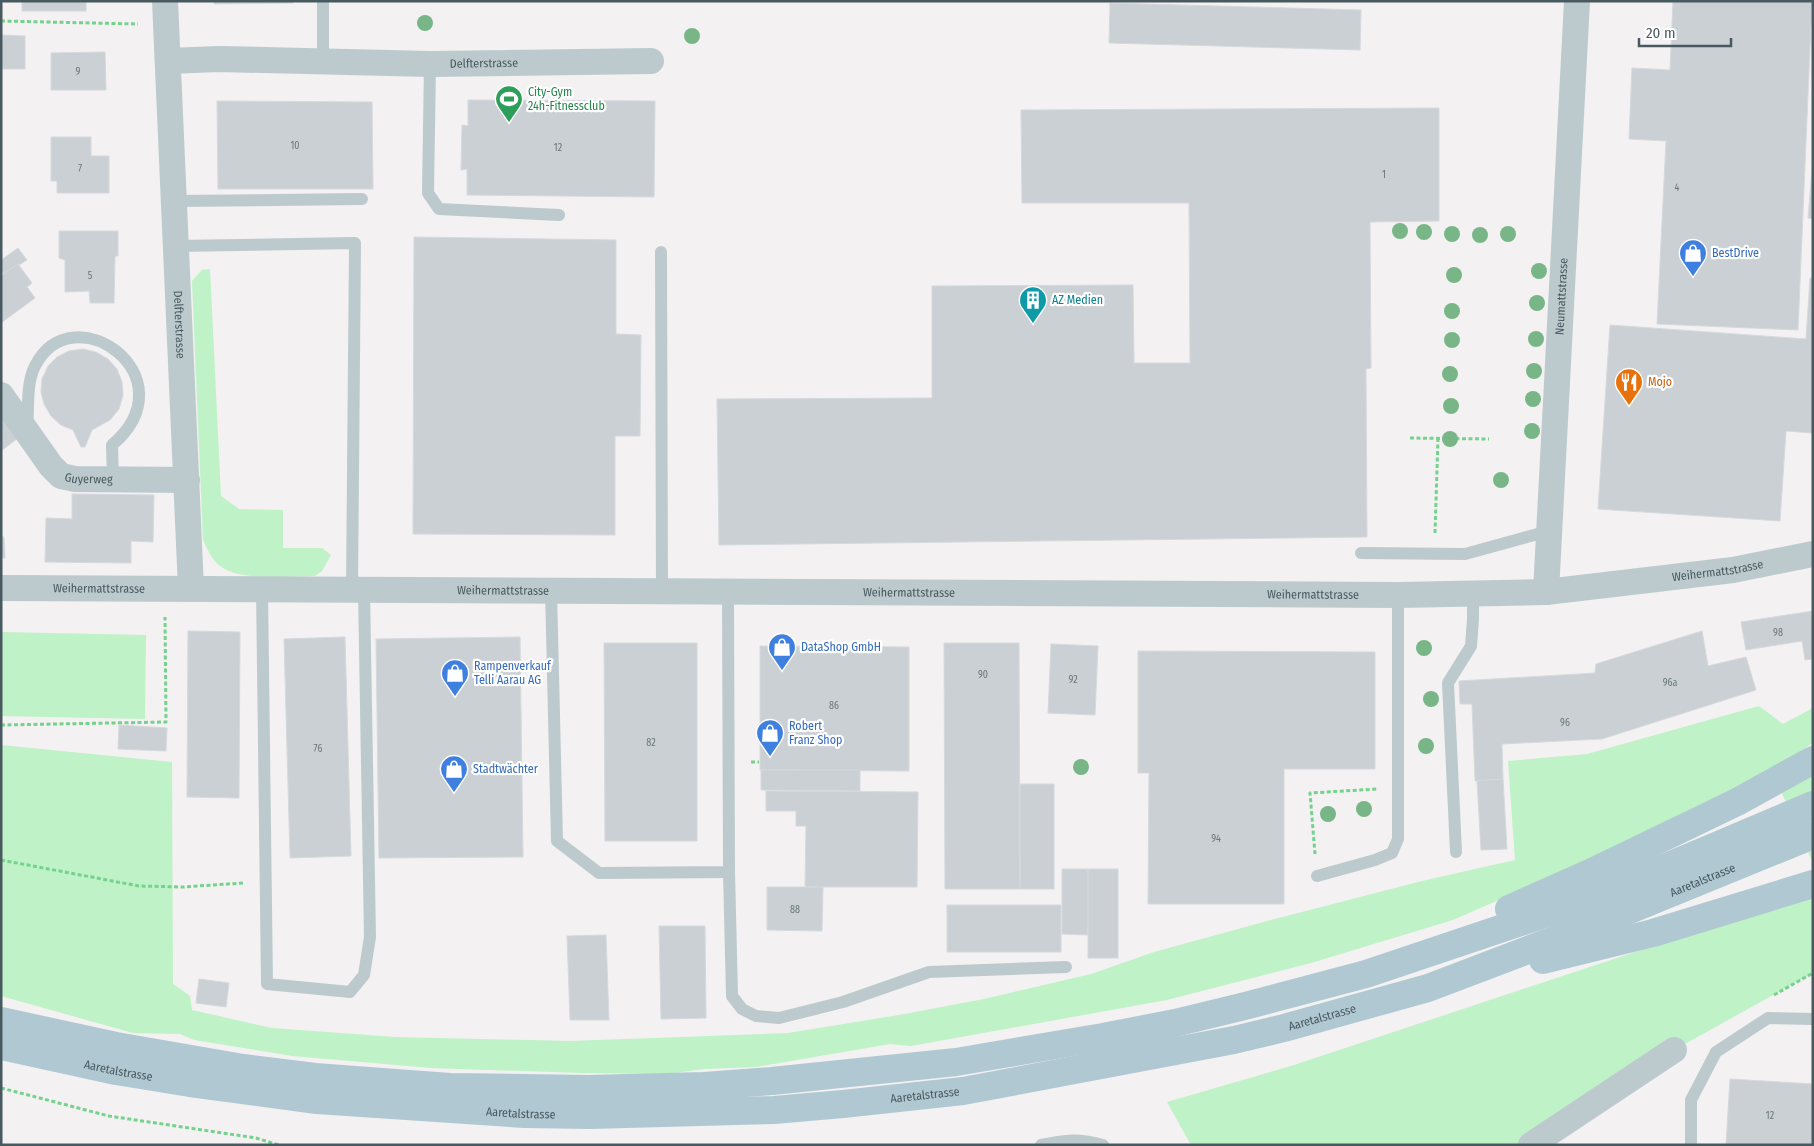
<svg xmlns="http://www.w3.org/2000/svg" width="1814" height="1146" font-family="'Fira Sans Condensed',sans-serif">
<style>
.green{fill:#bff2c6}
.building{fill:#cbd0d4;stroke:#d5d9dd}
.lines{fill:none;stroke-linecap:round;stroke-linejoin:round}
.path{stroke:#75d28d;stroke-width:3;stroke-dasharray:4 2.5;stroke-linecap:butt}
.lane{stroke:#bccace;stroke-width:12}
.street{stroke:#bccace;stroke-width:26}
.primary{stroke:#b0c8d1;stroke-width:28}
.tree{fill:#78b688}
.labels{text-anchor:middle;stroke-width:4.5;stroke-linejoin:round;paint-order:stroke}
.number-label{font-size:10px;fill:#69787d}
.street-label{font-size:12px;fill:#485a60;stroke:#fff}
.leisure-label{font-size:12px;fill:#27864d;stroke:#fff;text-anchor:start}
.shop-label{font-size:12px;fill:#366cbe;stroke:#fff;text-anchor:start}
.culture-label{font-size:12px;fill:#0d838f;stroke:#fff;text-anchor:start}
.food-label{font-size:12px;fill:#c56008;stroke:#fff;text-anchor:start}
</style>
<rect width="100%" height="100%" fill="#f3f1f2"/>
<!-- green -->
<g class="green">
<path d="M210 269 221 496 239 509 283 510V548H322L331 555 322 571 315 576C291 576 243 581 223 568 213 562 208 551 203 540L192 281 202 270Z"/>
<polygon points="1,632 146,635 145,719 1,716"/>
<polygon points="1759,706 1783,724 1813,708 1813,743 1734,793 1597,857 1453,920 1311,963 1167,1000 911,1046 890,1044 756,1067 704,1069 668,1074 581,1073 431,1068 292,1056 194,1040 180,1034 133,1033 1,996 1,745 172,762 173,984 190,996 192,1010 272,1028 395,1037 570,1041 788,1033 899,1015 984,999 1091,974 1154,952 1271,920 1422,881 1515,860 1508,761 1587,754"/>
<polygon points="1813,773 1813,861 1812,861 1781,791"/>
<polygon points="1813,893 1813,973 1674,1050 1517,1145 1191,1145 1167,1102 1294,1065"/>
</g>
<!-- building -->
<g class="building">
<rect x="22" y="1" width="64" height="10"/>
<polygon points="214,1 293,1 293,3 214,4"/>
<polygon points="1673,1 1812,1 1798,330 1657,324 1666,141 1629,139 1632,68 1670,70"/>
<polygon points="1110,3 1361,10 1360,50 1109,43"/>
<polygon points="1,35 25,36 25,69 1,69"/>
<polygon points="105,52 106,90 51,90 51,53"/>
<polygon points="468,100 655,101 654,197 467,195 467,169 461,170 462,125 468,126"/>
<polygon points="217,101 372,102 373,189 218,189"/>
<polygon points="1439,108 1439,221 1370,222 1371,368 1366,369 1367,537 719,545 717,399 932,398 932,286 1133,285 1134,363 1190,363 1189,203 1022,203 1021,110"/>
<polygon points="51,137 91,137 91,156 109,156 109,193 57,193 57,181 51,181"/>
<polygon points="1813,157 1813,219 1808,218"/>
<polygon points="59,231 118,231 118,256 115,256 114,303 90,303 89,291 65,292 65,260 59,258"/>
<polygon points="414,237 616,240 616,334 641,335 640,436 615,436 615,535 413,534"/>
<polygon points="18,248 27,260 19,265 18,264 4,274 1,270 1,260"/>
<polygon points="18,264 32,283 27,287 35,298 1,323 1,276"/>
<polygon points="1810,278 1813,278 1813,433 1786,431 1780,521 1598,509 1610,325 1806,339"/>
<polygon points="83,349 96,352 108,359 117,369 122,382 123,395 119,409 110,420 92,430 85,447 81,447 73,430 61,425 51,416 44,404 41,392 42,379 48,366 57,357 69,351"/>
<polygon points="1,415 18,438 1,451"/>
<polygon points="72,494 154,495 153,542 131,541 131,563 45,562 46,518 72,519"/>
<polygon points="1,534 4,538 5,558 1,558"/>
<polygon points="1813,611 1813,659 1805,660 1802,641 1746,650 1741,622"/>
<polygon points="188,631 240,632 239,798 187,797"/>
<polygon points="1702,631 1708,666 1746,657 1756,690 1602,739 1502,744 1503,779 1475,781 1472,704 1460,704 1459,681 1595,673 1596,664"/>
<polygon points="345,637 351,856 290,858 284,639"/>
<polygon points="520,637 523,857 379,858 376,639"/>
<polygon points="604,643 697,643 697,841 605,841"/>
<polygon points="944,643 1019,643 1020,889 945,889"/>
<polygon points="1051,644 1098,646 1095,715 1048,713"/>
<polygon points="760,646 909,647 909,771 760,770"/>
<polygon points="1138,651 1375,652 1375,769 1284,769 1284,904 1148,904 1149,773 1138,773"/>
<polygon points="119,725 167,728 166,751 118,749"/>
<polygon points="761,770 860,770 860,791 761,790"/>
<polygon points="1503,779 1507,849 1481,850 1477,781"/>
<rect x="1020" y="784" width="34" height="105"/>
<polygon points="766,791 918,792 917,887 805,887 806,826 796,826 796,811 766,811"/>
<polygon points="1062,869 1088,869 1088,935 1062,934"/>
<rect x="1088" y="869" width="30" height="89"/>
<polygon points="767,887 823,887 822,931 767,930"/>
<rect x="947" y="905" width="114" height="47"/>
<polygon points="659,926 705,926 706,1018 661,1019"/>
<polygon points="606,935 609,1020 570,1020 567,936"/>
<polygon points="199,979 229,983 226,1007 196,1003"/>
<polygon points="1730,1079 1813,1084 1813,1145 1726,1145"/>
</g>
<g class="lines">
<!-- path -->
<g class="path">
<polyline points="1,21 138,24"/>
<polyline points="1410,438 1489,439"/>
<polyline points="1435,533 1438,438"/>
<polyline points="1,725 166,722 165,617"/>
<polyline points="751,762 759,762"/>
<polyline points="1315,854 1310,793 1377,789"/>
<polyline points="1,860 139,886 183,887 243,883"/>
<polyline points="1774,995 1813,973"/>
<polyline points="1,1088 109,1116 256,1138 279,1145"/>
</g>
<!-- lane -->
<g class="lane">
<polyline points="323,1 323,62"/>
<polyline points="430,64 428,193 439,209 559,215"/>
<polyline points="174,201 362,199"/>
<polyline points="176,246 355,243 352,589"/>
<polyline points="661,252 662,591"/>
<path d="M27 427C29 408 26 383 35 366 73 292 192 377 112 445L113 479"/>
<polyline points="1361,553 1465,554 1549,531"/>
<polyline points="262,589 267,984 350,992 364,975 370,937 364,590"/>
<polyline points="551,590 557,841 599,873 729,872 728,592"/>
<polyline points="1456,852 1448,683 1471,646 1473,619 1473,594"/>
<polyline points="729,872 732,996 742,1009 756,1016 779,1018 843,1002 929,972 1066,967"/>
<polyline points="1317,876 1375,860 1392,853 1398,839 1398,595"/>
<path d="M1041 1145C1066 1140 1078 1138 1103 1145"/>
<polyline points="1691,1145 1691,1100 1716,1052 1768,1018 1813,1019"/>
</g>
<!-- street -->
<g class="street">
<path id="s1" d="M165 1 191 589"/>
<path id="s2" d="M168 61 219 59 430 64 651 61"/>
<path id="s3" d="M1 395 51 466 61 476 75 479 187 480"/>
<path id="s4" d="M1 588 1398 595 1546 592 1733 570 1813 554"/>
<path id="s5" d="M1546 592 1577 1"/>
<polyline points="1531,1145 1674,1050"/>
</g>
<!-- primary -->
<g class="primary">
<polyline points="1509,909 1592,872 1737,802 1813,760"/>
<polyline points="1543,960 1653,933 1813,884"/>
<polyline points="1,1021 116,1046 243,1068 315,1077 450,1087 588,1089 704,1086 772,1081 956,1062 1103,1037 1175,1023 1245,1006 1366,974 1598,896 1813,805"/>
<path id="s6" d="M1 1046 116 1071 190 1083 317 1100 524 1114 590 1115 774 1110 843 1104 963 1091 1234 1040 1284 1028 1428 988 1578 931 1813 835"/>
</g>
</g>
<!-- trees -->
<g class="tree">
<circle cx="425" cy="23" r="8"/>
<circle cx="692" cy="36" r="8"/>
<circle cx="1400" cy="231" r="8"/>
<circle cx="1424" cy="232" r="8"/>
<circle cx="1452" cy="234" r="8"/>
<circle cx="1508" cy="234" r="8"/>
<circle cx="1480" cy="235" r="8"/>
<circle cx="1539" cy="271" r="8"/>
<circle cx="1454" cy="275" r="8"/>
<circle cx="1537" cy="303" r="8"/>
<circle cx="1452" cy="311" r="8"/>
<circle cx="1536" cy="339" r="8"/>
<circle cx="1452" cy="340" r="8"/>
<circle cx="1534" cy="371" r="8"/>
<circle cx="1450" cy="374" r="8"/>
<circle cx="1533" cy="399" r="8"/>
<circle cx="1451" cy="406" r="8"/>
<circle cx="1532" cy="431" r="8"/>
<circle cx="1450" cy="439" r="8"/>
<circle cx="1501" cy="480" r="8"/>
<circle cx="1424" cy="648" r="8"/>
<circle cx="1431" cy="699" r="8"/>
<circle cx="1426" cy="746" r="8"/>
<circle cx="1081" cy="767" r="8"/>
<circle cx="1364" cy="809" r="8"/>
<circle cx="1328" cy="814" r="8"/>
</g>
<!-- icons -->
<defs>
<g id="stadium-pin" transform="scale(1.4375)"><path d="M0 17L-7.5 6A9.5 9.5 0 1 1 7.5 6Z" fill="#2e9e5b" stroke="#fff"/><path d="M0-5a6.5 5 0 1 0 0 10a6.5 5 0 1 0 0-10ZM-3.5-1.8h7v3.6h-7Z" fill="#fff"/></g>
<g id="shop-pin" transform="scale(1.4375)"><path d="M0 17L-7.5 6A9.5 9.5 0 1 1 7.5 6Z" fill="#3f7fe0" stroke="#fff"/><path d="M-5-2.5h2.3a2.7 3.5 0 0 1 5.4 0H5L5.5 6h-11ZM-1.5-2.5h3a1.5 2.3 0 0 0-3 0Z" fill="#fff"/></g>
<g id="building-pin" transform="scale(1.4375)"><path d="M0 17L-7.5 6A9.5 9.5 0 1 1 7.5 6Z" fill="#0f9aa8" stroke="#fff"/><path d="M-4-6H4V6H1V3H-1V6H-4ZM-2.5-4.3h1.7v1.8h-1.7ZM.8-4.3h1.7v1.8H.8ZM-2.5-1h1.7V.8h-1.7ZM.8-1h1.7V.8H.8Z" fill="#fff"/></g>
<g id="restaurant-pin" transform="scale(1.4375)"><path d="M0 17L-7.5 6A9.5 9.5 0 1 1 7.5 6Z" fill="#e8710a" stroke="#fff"/><path d="M-5-6h1v4h1v-4h1v4h1v-4h1v5L-1.5 .5V6h-2V.5L-5-1ZM5-6V6H3V1.5H1.5Q1.5-4 5-6Z" fill="#fff"/></g>
</defs>
<g fill-rule="evenodd">
<use href="#stadium-pin" x="509" y="99"/>
<use href="#shop-pin" x="1693" y="253"/>
<use href="#building-pin" x="1033" y="300"/>
<use href="#restaurant-pin" x="1629" y="382"/>
<use href="#shop-pin" x="782" y="647"/>
<use href="#shop-pin" x="455" y="673"/>
<use href="#shop-pin" x="770" y="733"/>
<use href="#shop-pin" x="454" y="769"/>
</g>
<g class="labels">
<!-- number labels -->
<g class="number-label">
<text x="78" y="75">9</text>
<text x="295" y="149">10</text>
<text x="558" y="151">12</text>
<text x="80" y="172">7</text>
<text x="1384" y="178">1</text>
<text x="1677" y="191">4</text>
<text x="90" y="279">5</text>
<text x="1778" y="636">98</text>
<text x="983" y="678">90</text>
<text x="1073" y="683">92</text>
<text x="1670" y="686">96a</text>
<text x="834" y="709">86</text>
<text x="1565" y="726">96</text>
<text x="651" y="746">82</text>
<text x="318" y="752">76</text>
<text x="1216" y="842">94</text>
<text x="795" y="913">88</text>
<text x="1770" y="1119">12</text>
</g>
<!-- street labels -->
<g class="street-label">
<text dy="4" stroke="none"><textPath href="#s2" startOffset="316">Delfterstrasse</textPath></text>
<text dy="4" stroke="none"><textPath href="#s5" startOffset="296">Neumattstrasse</textPath></text>
<text dy="4" stroke="none"><textPath href="#s1" startOffset="324">Delfterstrasse</textPath></text>
<text dy="4" stroke="none"><textPath href="#s3" startOffset="129">Guyerweg</textPath></text>
<text dy="4" stroke="none"><textPath href="#s4" startOffset="1718">Weihermattstrasse</textPath></text>
<text dy="4" stroke="none"><textPath href="#s4" startOffset="98">Weihermattstrasse</textPath></text>
<text dy="4" stroke="none"><textPath href="#s4" startOffset="502">Weihermattstrasse</textPath></text>
<text dy="4" stroke="none"><textPath href="#s4" startOffset="908">Weihermattstrasse</textPath></text>
<text dy="4" stroke="none"><textPath href="#s4" startOffset="1312">Weihermattstrasse</textPath></text>
<text dy="4" stroke="none"><textPath href="#s6" startOffset="1740">Aaretalstrasse</textPath></text>
<text dy="4" stroke="none"><textPath href="#s6" startOffset="1335">Aaretalstrasse</textPath></text>
<text dy="4" stroke="none"><textPath href="#s6" startOffset="120">Aaretalstrasse</textPath></text>
<text dy="4" stroke="none"><textPath href="#s6" startOffset="930">Aaretalstrasse</textPath></text>
<text dy="4" stroke="none"><textPath href="#s6" startOffset="525">Aaretalstrasse</textPath></text>
</g>
<!-- leisure labels -->
<g class="leisure-label">
<text x="528" y="96">City-Gym<tspan x="528" dy="14">24h-Fitnessclub</tspan></text>
</g>
<!-- shop labels -->
<g class="shop-label">
<text x="1712" y="257">BestDrive</text>
<text x="801" y="651">DataShop GmbH</text>
<text x="474" y="670">Rampenverkauf<tspan x="474" dy="14">Telli Aarau AG</tspan></text>
<text x="789" y="730">Robert<tspan x="789" dy="14">Franz Shop</tspan></text>
<text x="473" y="773">Stadtwächter</text>
</g>
<!-- culture labels -->
<g class="culture-label">
<text x="1052" y="304">AZ Medien</text>
</g>
<!-- food labels -->
<g class="food-label">
<text x="1648" y="386">Mojo</text>
</g>
</g>
<!-- border -->
<rect width="1814" height="1146" fill="none" stroke="#485a60" stroke-width="5"/>
<!-- scale -->
<path d="M1639 38v8h92v-8" fill="none" stroke="#485a60" stroke-width="2.5"/>
<text x="1646" y="38" font-size="15" fill="#485a60" stroke="#ffffff" stroke-width="4" paint-order="stroke">20 m</text>
</svg>
